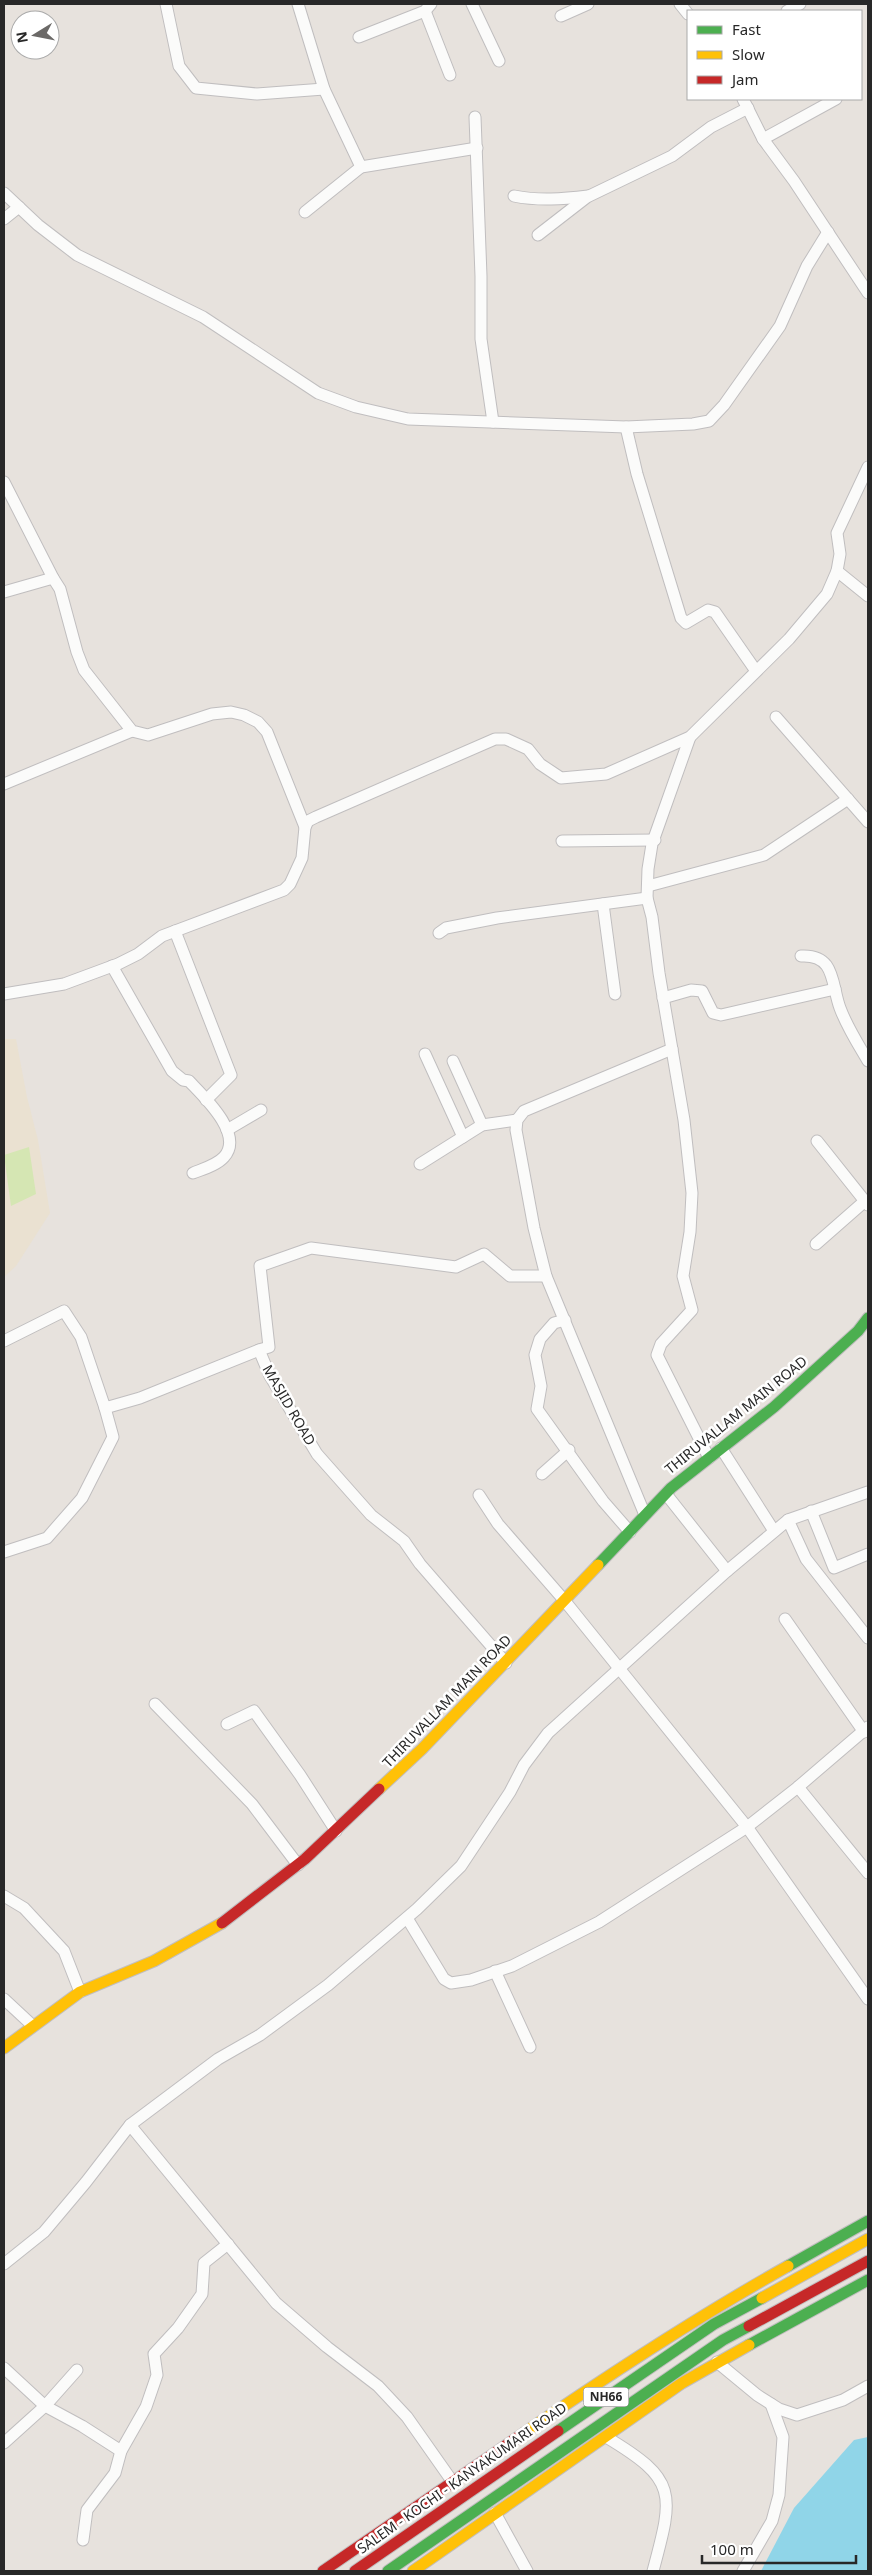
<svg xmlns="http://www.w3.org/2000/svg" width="872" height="2575" font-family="'Noto Sans',sans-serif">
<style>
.education{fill:#eae1d1}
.pitch{fill:#d5e6b3}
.water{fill:#90d5e8}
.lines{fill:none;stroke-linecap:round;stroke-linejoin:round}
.street-casing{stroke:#c0bebf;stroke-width:13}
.fast-casing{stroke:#c0bebf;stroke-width:13}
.slow-casing{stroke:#c0bebf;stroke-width:13}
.jam-casing{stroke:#c0bebf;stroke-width:13}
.street{stroke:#fbfbfa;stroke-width:11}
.fast{stroke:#4caf50;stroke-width:11}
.slow{stroke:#ffc107;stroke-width:11}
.jam{stroke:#c62828;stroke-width:11}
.labels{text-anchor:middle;stroke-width:5;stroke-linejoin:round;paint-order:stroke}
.shield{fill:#fff;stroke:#686868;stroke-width:1}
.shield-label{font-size:12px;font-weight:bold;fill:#282828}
.street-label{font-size:14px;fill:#282828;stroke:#fff}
</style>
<rect width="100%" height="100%" fill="#e7e2dd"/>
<!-- education -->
<polygon class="education" points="4,1039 16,1039 27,1097 38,1140 50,1213 16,1266 4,1277"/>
<!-- pitch -->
<polygon class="pitch" points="29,1147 36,1194 11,1206 4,1155"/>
<!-- water -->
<polygon class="water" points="868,2437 868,2571 761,2571 794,2508 854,2440"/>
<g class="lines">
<!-- street casing -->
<g class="street-casing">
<g id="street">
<polyline points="166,4 179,66 196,88 257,94 324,89"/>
<polyline points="298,4 324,89 361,167 477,148"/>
<polyline points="472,4 499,61"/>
<polyline points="680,4 688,14"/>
<polyline points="425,11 450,75"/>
<polyline points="787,11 800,4"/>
<polyline points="561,16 588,4"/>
<polyline points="359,37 425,11 431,4"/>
<polyline points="743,99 763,139 794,181 868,293"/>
<polyline points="475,117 481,276 481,339 493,422"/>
<polyline points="763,139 836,99"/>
<polyline points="4,193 38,225 77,255 203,317 318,393 356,407 408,419 626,427 693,424 709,421 724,405 780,326 807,266 828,232"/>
<path d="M514 196C539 201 563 199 588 196"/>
<polyline points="305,212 361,167"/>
<polyline points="4,219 19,207"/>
<polyline points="538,235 587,197 672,156 711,127 748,108"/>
<polyline points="626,427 637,474 681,618 686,623 708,610 715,612 756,671"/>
<polyline points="4,482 53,578"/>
<polyline points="837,571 868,596"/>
<polyline points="4,592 53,578 60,589 77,652 84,670 132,731 148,735 212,714 231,712 244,715 258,722 267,732 305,827 302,858 290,884 284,890 162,936 138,954 118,964 64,984 4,994"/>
<polyline points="776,717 868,822"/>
<polyline points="690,737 652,844 648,869 647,898 652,917 659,973 684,1120 692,1193 690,1232 683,1276 692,1310 661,1344 657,1355 709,1458"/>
<polyline points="4,784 132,731"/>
<polyline points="305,827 308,821 316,817 495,739 506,739 528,749 540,764 561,778 606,774 690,737 789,639 827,594 837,571 840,554 837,533 868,467"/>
<polyline points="562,841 655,840"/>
<polyline points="648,886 764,855 848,799"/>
<polyline points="603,904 615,994"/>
<polyline points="175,931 231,1075 206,1100"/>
<polyline points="439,933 446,928 497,918 647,898"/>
<path d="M801 956C836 954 831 984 840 1008 847 1027 858 1044 868 1061"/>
<path d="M112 966 172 1071 183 1080 189 1081C202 1095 245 1134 224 1157 217 1165 203 1169 193 1173"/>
<polyline points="663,998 691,990 702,991 713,1013 721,1015 835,989"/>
<polyline points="425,1054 463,1137"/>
<polyline points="453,1061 482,1125"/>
<polyline points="227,1130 261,1110"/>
<polyline points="817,1141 868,1205"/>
<polyline points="420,1164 482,1125 517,1120"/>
<polyline points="816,1244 865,1201"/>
<polyline points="565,1320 554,1323 540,1339 535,1355 541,1386 537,1409 603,1501 630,1532"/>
<polyline points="4,1341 64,1311 81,1337 105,1408 140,1398 259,1350 270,1376 317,1454 371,1515 404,1541 420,1564 506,1663"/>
<polyline points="259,1350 269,1347 260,1266 311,1248 456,1267 484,1254 510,1276 546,1276"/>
<polyline points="721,1448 774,1531"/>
<polyline points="542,1474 569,1450"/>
<polyline points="868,1492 788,1520 806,1559 868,1638"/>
<polyline points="666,1494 727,1571"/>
<polyline points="479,1495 498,1524 564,1600 747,1827 868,1999"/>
<polyline points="811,1511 834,1568 868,1554"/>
<polyline points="645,1515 546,1276 534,1228 516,1130 517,1120 524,1111 672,1049"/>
<polyline points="4,1552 47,1538 82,1498 113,1437 105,1408"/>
<polyline points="785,1619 864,1732 868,1730"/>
<polyline points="155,1704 252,1804 298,1865"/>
<polyline points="227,1724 254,1711 300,1775 336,1831"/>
<polyline points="798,1787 868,1873"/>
<polyline points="4,1896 24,1908 64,1951 80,1992"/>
<polyline points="407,1918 444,1979 451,1983 471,1980 512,1966 599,1922 747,1827 798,1787 868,1727"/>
<polyline points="495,1971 530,2047"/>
<polyline points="4,1999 33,2026"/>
<polyline points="130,2125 276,2303 327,2347 378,2386 407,2417 452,2481"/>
<polyline points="4,2264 44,2232 86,2182 130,2125 218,2059 260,2035 328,1985 417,1909 461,1866 510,1792 524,1765 548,1733 727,1571 788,1520"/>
<polyline points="717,2362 757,2395 779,2409 797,2415 843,2400 868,2386"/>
<polyline points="4,2368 45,2406 82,2426 121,2451"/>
<path d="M606 2437C678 2480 674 2493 653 2571"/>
<polyline points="4,2443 45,2406 77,2370"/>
<polyline points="495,2513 527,2571"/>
<polyline points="83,2540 87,2510 115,2473 121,2451 146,2407 157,2375 154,2354 178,2328 202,2294 204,2263 228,2244"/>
<polyline points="743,2571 772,2521 779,2495 783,2437 771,2404"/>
</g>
</g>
<!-- fast casing -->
<g class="fast-casing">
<g id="fast">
<polyline points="598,1565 671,1488 774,1407 858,1331 868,1318"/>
<polyline points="788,2266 868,2221"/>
<polyline points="749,2345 868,2280"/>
<polyline points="558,2431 714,2324 762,2298"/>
<polyline points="388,2571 723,2340 749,2326"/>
</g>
</g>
<!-- slow casing -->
<g class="slow-casing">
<g id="slow">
<polyline points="379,1789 422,1749 598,1565"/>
<polyline points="4,2048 80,1992 154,1961 222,1923"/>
<polyline points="762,2298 868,2239"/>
<path d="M524 2433C610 2374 697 2317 788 2266"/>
<polyline points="413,2571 682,2383 749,2345"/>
</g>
</g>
<!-- jam casing -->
<g class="jam-casing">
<g id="jam">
<polyline points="222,1923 305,1859 379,1789"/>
<polyline points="749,2326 868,2261"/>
<polyline points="323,2571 524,2433"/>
<polyline points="355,2571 558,2431"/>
</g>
</g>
<!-- street -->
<use href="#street" class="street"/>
<!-- fast -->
<use href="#fast" class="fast"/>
<!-- slow -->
<use href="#slow" class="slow"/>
<!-- jam -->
<use href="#jam" class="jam"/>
</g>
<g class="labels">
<!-- shield labels -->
<rect class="shield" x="583.5" y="2387.5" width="45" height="19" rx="4"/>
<g class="shield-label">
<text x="606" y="2401">NH66</text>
</g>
<!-- street labels -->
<g class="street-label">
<text transform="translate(289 1405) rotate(60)" y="5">MASJID ROAD</text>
<text transform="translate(736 1415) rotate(-39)" y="5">THIRUVALLAM MAIN ROAD</text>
<text transform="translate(447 1701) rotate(-46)" y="5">THIRUVALLAM MAIN ROAD</text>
<text transform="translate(462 2478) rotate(-35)" y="5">SALEM - KOCHI - KANYAKUMARI ROAD</text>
</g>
</g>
<!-- border -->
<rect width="872" height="2575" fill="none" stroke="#282828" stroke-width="10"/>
<!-- legend -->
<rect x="687" y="10" width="175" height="90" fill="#ffffff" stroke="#a9a9a9"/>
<rect x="697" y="26" width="25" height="8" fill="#4caf50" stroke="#a9a9a9"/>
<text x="732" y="35" font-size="15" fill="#282828">Fast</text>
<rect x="697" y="51" width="25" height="8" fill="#ffc107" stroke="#a9a9a9"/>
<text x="732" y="60" font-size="15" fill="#282828">Slow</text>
<rect x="697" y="76" width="25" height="8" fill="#c62828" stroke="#a9a9a9"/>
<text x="732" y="85" font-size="15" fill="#282828">Jam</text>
<!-- north arrow -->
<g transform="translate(35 35) rotate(260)"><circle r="24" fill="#ffffff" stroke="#a9a9a9"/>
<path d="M0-4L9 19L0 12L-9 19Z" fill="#6b6967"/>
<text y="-8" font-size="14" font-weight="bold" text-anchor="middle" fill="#282828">N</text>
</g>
<!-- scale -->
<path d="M702 2555v8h154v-8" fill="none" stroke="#282828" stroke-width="2.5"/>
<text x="710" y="2555" font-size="15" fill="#282828" stroke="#ffffff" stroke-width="4" paint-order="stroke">100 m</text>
</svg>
